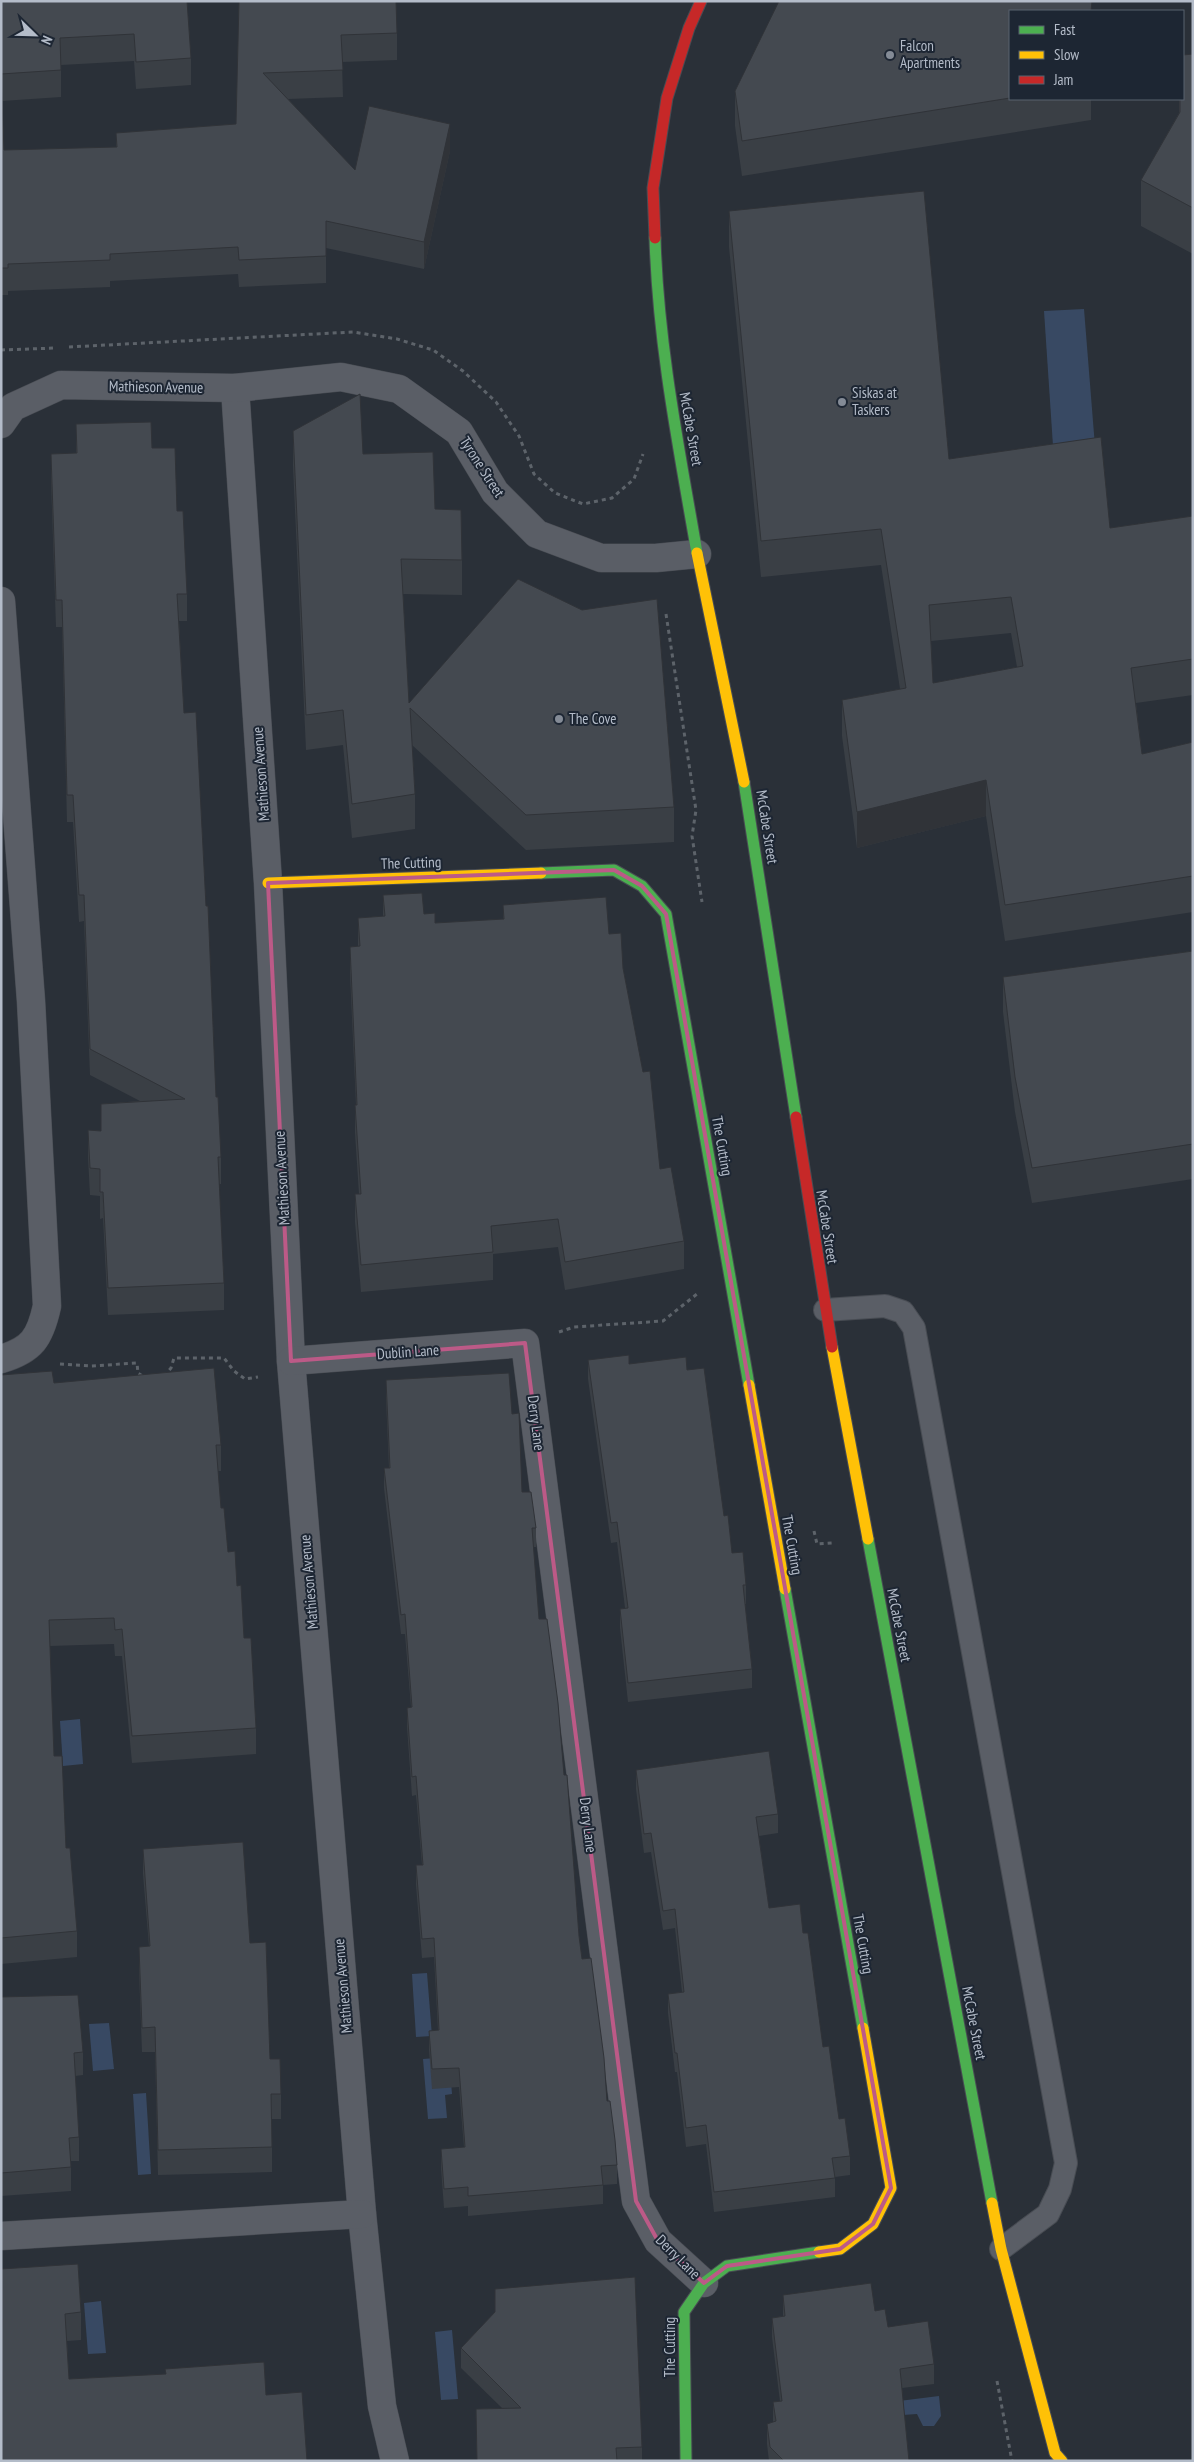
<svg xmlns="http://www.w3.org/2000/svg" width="1194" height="2462" font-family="'PT Sans Narrow',sans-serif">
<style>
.water{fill:#384963}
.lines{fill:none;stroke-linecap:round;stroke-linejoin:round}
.lane-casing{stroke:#484c53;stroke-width:24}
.street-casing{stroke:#484c53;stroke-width:29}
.fast-casing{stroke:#484c53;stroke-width:13}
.slow-casing{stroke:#484c53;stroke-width:13}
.jam-casing{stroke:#484c53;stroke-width:13}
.path{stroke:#5d636a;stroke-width:3;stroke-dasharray:4 4;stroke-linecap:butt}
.lane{stroke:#5a5e66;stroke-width:22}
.street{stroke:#5a5e66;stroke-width:28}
.fast{stroke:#4caf50;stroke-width:11}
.slow{stroke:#ffc107;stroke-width:11}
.jam{stroke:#c62828;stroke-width:11}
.wall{fill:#3a3f45;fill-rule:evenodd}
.shaded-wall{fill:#303338}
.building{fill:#444950;stroke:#303338;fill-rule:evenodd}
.marked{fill:none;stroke:#bc5a87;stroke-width:4;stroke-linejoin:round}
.poi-dot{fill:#848b96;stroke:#1d2633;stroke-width:2}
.labels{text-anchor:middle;stroke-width:4;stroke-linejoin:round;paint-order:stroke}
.poi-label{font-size:15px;fill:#b4bcc9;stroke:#1d2633;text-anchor:start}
.street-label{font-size:15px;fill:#b4bcc9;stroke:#1d2633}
</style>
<rect width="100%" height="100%" fill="#2a3038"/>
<!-- water -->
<g class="water">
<polygon points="1084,309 1096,459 1054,461 1044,311"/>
<polygon points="80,1719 83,1764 63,1766 60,1721"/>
<polygon points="427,1973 432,2036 416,2037 412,1974"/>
<polygon points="109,2023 114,2069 93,2071 89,2024"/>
<polygon points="449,2057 452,2094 445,2095 447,2118 428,2119 423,2059"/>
<polygon points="146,2093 151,2174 138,2175 133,2094"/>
<polygon points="101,2301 106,2353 88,2354 84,2303"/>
<polygon points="452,2330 458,2399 441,2400 435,2332"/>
<polygon points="939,2396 941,2416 934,2426 923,2426 917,2414 874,2417 875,2404"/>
</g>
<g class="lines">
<!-- lane casing -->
<g class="lane-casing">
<polyline id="lane" points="825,1310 885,1306 903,1312 914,1328 1066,2163 1060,2189 1048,2214 1001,2249"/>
</g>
<!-- street casing -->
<g class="street-casing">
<g id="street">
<polyline points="235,388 268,883 291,1361 362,2214 382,2406 395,2461"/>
<polyline points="1,424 13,407 61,385 235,388 341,377 399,389 459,432 495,492 537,534 601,558 656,558 697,554"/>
<path d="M1 601 31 1001 47 1306C40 1338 32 1350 1 1359"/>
<polyline points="291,1361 525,1343 636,2201 658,2241 704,2283"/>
<polyline points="1,2236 362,2214"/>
</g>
</g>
<!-- fast casing -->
<g class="fast-casing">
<g id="fast">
<path d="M655 238C658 344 679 449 697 553"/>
<polyline points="744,782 796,1117"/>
<polyline points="541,873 614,870 642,886 666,914 749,1385"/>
<polyline points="868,1539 992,2203"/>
<polyline points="785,1589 863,2028"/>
<polyline points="686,2461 684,2312 704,2283 727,2266 819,2252"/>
</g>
</g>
<!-- slow casing -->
<g class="slow-casing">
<g id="slow">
<polyline points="697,553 744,782"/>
<polyline points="268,883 541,873"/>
<polyline points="832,1347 868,1539"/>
<polyline points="749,1385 785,1589"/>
<polyline points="992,2203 1001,2249 1055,2453 1062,2461"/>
<polyline points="819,2252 840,2249 873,2224 891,2188 863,2028"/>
</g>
</g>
<!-- jam casing -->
<g class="jam-casing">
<g id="jam">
<polyline points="655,238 653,188 667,98 689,28 701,1"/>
<polyline points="796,1117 832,1347"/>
</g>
</g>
<!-- path -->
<g class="path">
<polyline points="69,347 353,332 397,339 433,350 463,371 496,402 519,436 534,474 555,493 583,504 612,498 634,479 643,454"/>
<polyline points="1,350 56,348"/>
<polyline points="666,614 696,810 692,836 702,902"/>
<polyline points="559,1332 574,1327 663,1321 697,1294"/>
<polyline points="60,1364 91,1366 137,1363 138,1373 144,1377"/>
<polyline points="164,1376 171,1368 174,1358 224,1358 234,1371 245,1379 258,1377"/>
<polyline points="814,1531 817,1544 832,1543"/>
<polyline points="997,2381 1012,2461"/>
</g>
<!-- lane -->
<use href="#lane" class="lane"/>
<!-- street -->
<use href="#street" class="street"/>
<!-- fast -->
<use href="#fast" class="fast"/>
<!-- slow -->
<use href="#slow" class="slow"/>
<!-- jam -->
<use href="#jam" class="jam"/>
</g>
<!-- wall -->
<g class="wall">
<polygon points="1,1 187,1 191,58 191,85 136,89 134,61 61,65 61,97 2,101 4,150 116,147 116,133 236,124 239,1 397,33 397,60 342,62 343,97 288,99 355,170 450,151 424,269 326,248 326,283 239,287 238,274 110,281 110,287 8,291 8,295 1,295"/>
<polygon points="1010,11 1010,99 1091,99 1091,120 742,176 735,126 735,91"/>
<polygon points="1193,54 1193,254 1141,226 1141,180 1179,113 1179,99 1183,99"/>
<path d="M729 211 949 459 1110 528 1193 516V695L1136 703 1142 754 1193 742V912L1005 941 986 816 857 848 842 736V700L900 689 881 565 761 577 729 247ZM1011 633 1017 667 933 683 931 641Z"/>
<polygon points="76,424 152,448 177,511 187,594 187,621 179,621 184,713 221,1157 221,1184 219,1184 224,1283 224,1310 108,1315 103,1218 100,1219 100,1196 90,1195 88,1157 88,1130 101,1131 101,1104 140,1101 90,1075 84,921 79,922 73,822 67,822 62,627 56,627 51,481 51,454 76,453"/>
<polygon points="293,431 435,509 462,560 462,595 403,594 409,703 674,807 674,842 526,850 412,745 415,794 415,829 352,838 343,745 306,750 293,466"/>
<polygon points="383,895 424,914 435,923 503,919 503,905 609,934 623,968 660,1169 684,1241 684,1269 565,1290 558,1247 493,1254 493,1280 361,1292 355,1222 355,1194 359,1194 355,1133 355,1105 356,1105 350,974 350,947 358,946 358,918 383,916"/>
<polygon points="1193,951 1193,1179 1032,1203 1015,1112 1003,1012 1003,977"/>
<polygon points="588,1360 687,1370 724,1516 732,1553 746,1585 746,1604 745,1604 752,1669 752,1688 628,1702 620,1628 620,1609 625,1608 617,1542 611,1543 588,1379"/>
<polygon points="1,1375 54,1383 221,1445 221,1471 218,1471 221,1508 228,1552 237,1586 256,1728 256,1754 132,1763 122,1656 115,1656 114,1644 50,1646 54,1756 77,1931 77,1957 1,1964"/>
<polygon points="386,1380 512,1414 522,1492 536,1528 536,1547 533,1547 539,1619 564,1775 579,1936 582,1959 617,2165 617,2184 603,2185 603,2204 468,2216 468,2206 444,2208 441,2168 441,2149 464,2147 459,2087 432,2089 429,2050 429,2031 438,2030 434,1957 422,1958 416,1885 416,1865 422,1865 416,1795 412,1796 407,1727 407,1708 411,1707 405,1634 401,1634 384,1488 384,1468 389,1468 386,1399"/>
<polygon points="636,1770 778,1814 778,1833 759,1836 769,1908 803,1933 823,2047 839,2119 850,2156 850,2175 835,2177 835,2197 714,2212 706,2144 686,2147 677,2072 675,2072 668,2013 668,1994 682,1992 675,1928 663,1930 651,1852 644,1853 636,1789"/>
<polygon points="143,1849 250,1943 270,2059 281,2094 281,2119 272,2119 272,2172 158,2175 155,2052 142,2052 139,1971 139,1947 149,1946 143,1874"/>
<polygon points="1,1997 83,2052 83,2075 75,2076 79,2137 79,2161 71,2161 71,2191 1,2196"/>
<polygon points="78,2264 81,2312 81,2340 67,2341 69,2379 165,2374 264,2362 1,2461"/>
<polygon points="783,2295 875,2311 888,2327 934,2364 934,2384 902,2388 909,2461 769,2461 767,2444 767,2424 773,2422 773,2402 780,2401 772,2337 772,2318 783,2316"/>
<polygon points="461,2348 642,2447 642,2461 477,2461 476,2409 502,2408 461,2368"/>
</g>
<!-- shaded-wall -->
<g class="shaded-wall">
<polygon points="450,124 450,151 424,269 424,242"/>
<polygon points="986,780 986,816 857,848 857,812"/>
</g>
<!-- building -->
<g class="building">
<polygon points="1,1 187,1 191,58 136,62 134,34 60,38 61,70 1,74 4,150 117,147 116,133 236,124 239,1 396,1 397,33 341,35 343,70 263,73 355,170 369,106 450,124 424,242 326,221 326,256 239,260 238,247 110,254 110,260 8,264 8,268 1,268"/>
<polygon points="779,1 1092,1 1091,11 1010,11 1010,98 742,141 735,91"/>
<polygon points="1193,54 1193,208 1141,180 1180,112 1180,99 1183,99 1183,55"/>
<path d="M924 191 949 459 1101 437 1110 528 1193 516V659L1131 668 1142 754 1193 742V876L1005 905 986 780 857 812 842 700 906 688 881 529 761 541 729 211ZM1011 597 1023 666 933 683 929 605Z"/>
<polygon points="360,394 363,454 433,452 435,509 461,510 462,560 401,559 409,703 518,579 582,610 657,599 674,807 526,815 410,708 415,794 352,804 343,710 306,715 293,431"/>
<polygon points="151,422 152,448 175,448 177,511 183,511 187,594 177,594 184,713 196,712 206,906 208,906 216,1097 218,1097 221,1157 218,1157 224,1283 108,1288 103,1192 100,1192 100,1169 90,1168 88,1130 101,1131 101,1104 185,1099 90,1049 84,895 79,895 73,795 67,795 62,600 56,600 51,454 77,453 76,424"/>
<polygon points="422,893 424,914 435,913 435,923 504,919 503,905 606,897 609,934 621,933 623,968 643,1072 650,1071 660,1169 671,1167 684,1241 565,1262 558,1219 491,1226 493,1252 361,1265 355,1194 361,1194 355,1105 357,1105 350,947 360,946 358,918 385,916 383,895"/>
<polygon points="1193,951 1193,1144 1032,1168 1015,1077 1003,977"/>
<polygon points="629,1355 629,1364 686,1357 687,1370 704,1368 724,1516 728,1515 732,1553 743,1552 746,1585 743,1585 752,1669 628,1683 620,1609 628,1608 617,1522 611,1523 588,1360"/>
<polygon points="214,1368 221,1445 216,1445 221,1508 224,1508 228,1552 235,1551 237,1586 241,1585 244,1638 251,1638 256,1728 132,1736 122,1629 115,1630 114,1618 49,1620 54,1756 62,1756 66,1848 70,1848 77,1931 1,1938 1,1375 52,1371 54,1383"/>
<polygon points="509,1373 512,1414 519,1413 522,1492 531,1492 536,1528 532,1528 539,1619 547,1619 558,1703 564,1775 567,1775 579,1936 582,1959 591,1958 604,2058 607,2101 610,2101 615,2140 617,2165 601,2166 603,2185 468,2196 468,2187 444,2189 441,2149 465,2147 459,2068 432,2069 429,2031 439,2030 434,1938 422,1939 416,1865 423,1865 416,1776 412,1777 407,1708 412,1707 405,1614 401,1615 384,1468 390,1468 386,1380"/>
<polygon points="769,1751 778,1814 756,1817 769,1908 800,1904 803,1933 808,1933 823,2047 829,2046 839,2119 845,2118 850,2156 832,2158 835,2178 714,2192 706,2125 686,2128 677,2053 675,2053 668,1994 684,1992 675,1909 663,1911 651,1833 644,1834 636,1770"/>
<polygon points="243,1842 250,1943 266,1942 270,2059 280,2059 281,2094 271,2094 272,2147 158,2150 155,2027 142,2028 139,1947 150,1946 143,1849"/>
<polygon points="78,1995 83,2052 74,2053 79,2137 69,2138 71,2167 1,2173 1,1997"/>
<polygon points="78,2264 81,2312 65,2314 69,2379 166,2374 165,2369 264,2362 266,2395 302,2392 307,2461 1,2461 1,2269"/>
<polygon points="635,2277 642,2447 616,2448 617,2461 477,2461 476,2409 521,2408 461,2348 495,2312 495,2289"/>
<polygon points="871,2283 875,2311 885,2309 888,2327 928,2321 934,2364 900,2369 909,2461 784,2461 770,2447 767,2424 776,2421 773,2402 782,2401 772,2318 785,2316 783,2295"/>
</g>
<!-- marked area -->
<path class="marked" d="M614 870 642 886 666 914 891 2188 873 2224 840 2249 727 2266 704 2283 658 2241 636 2201 525 1343 291 1361 268 883Z"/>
<!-- markers -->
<g class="poi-dot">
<circle cx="890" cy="55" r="5"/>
<circle cx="842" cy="402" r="5"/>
<circle cx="559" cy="719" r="5"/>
</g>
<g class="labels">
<!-- poi labels -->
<g class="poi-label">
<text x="900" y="51">Falcon<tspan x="900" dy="17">Apartments</tspan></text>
<text x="852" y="398">Siskas at<tspan x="852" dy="17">Taskers</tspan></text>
<text x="569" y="724">The Cove</text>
</g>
<!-- street labels -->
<g class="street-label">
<text transform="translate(156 387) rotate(1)" y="5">Mathieson Avenue</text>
<text transform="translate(691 429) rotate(80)" y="5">McCabe Street</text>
<text transform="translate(482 467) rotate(57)" y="5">Tyrone Street</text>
<text transform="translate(261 774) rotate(-94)" y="5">Mathieson Avenue</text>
<text transform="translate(767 827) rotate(81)" y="5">McCabe Street</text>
<text transform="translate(411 863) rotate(-2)" y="5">The Cutting</text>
<text transform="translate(722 1146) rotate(80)" y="5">The Cutting</text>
<text transform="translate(282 1178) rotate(-93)" y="5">Mathieson Avenue</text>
<text transform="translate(827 1227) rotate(81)" y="5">McCabe Street</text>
<text transform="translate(408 1352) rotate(-4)" y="5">Dublin Lane</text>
<text transform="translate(536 1423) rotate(83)" y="5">Derry Lane</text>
<text transform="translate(792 1545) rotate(80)" y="5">The Cutting</text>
<text transform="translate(309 1582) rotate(-95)" y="5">Mathieson Avenue</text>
<text transform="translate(899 1625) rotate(79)" y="5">McCabe Street</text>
<text transform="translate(588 1825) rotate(83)" y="5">Derry Lane</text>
<text transform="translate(863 1944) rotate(80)" y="5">The Cutting</text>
<text transform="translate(343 1986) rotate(-95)" y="5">Mathieson Avenue</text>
<text transform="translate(974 2023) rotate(79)" y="5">McCabe Street</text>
<text transform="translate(678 2257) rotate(45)" y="5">Derry Lane</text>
<text transform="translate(670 2347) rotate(-90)" y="5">The Cutting</text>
</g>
</g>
<!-- border -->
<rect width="1194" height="2462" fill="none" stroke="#b4bcc9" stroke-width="5"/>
<!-- legend -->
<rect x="1009" y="10" width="175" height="90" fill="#1d2633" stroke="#59626f"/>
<rect x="1019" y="26" width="25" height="8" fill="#4caf50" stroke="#59626f"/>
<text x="1054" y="35" font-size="15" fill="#b4bcc9">Fast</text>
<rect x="1019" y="51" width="25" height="8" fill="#ffc107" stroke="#59626f"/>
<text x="1054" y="60" font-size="15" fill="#b4bcc9">Slow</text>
<rect x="1019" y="76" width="25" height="8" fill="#c62828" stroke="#59626f"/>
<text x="1054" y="85" font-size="15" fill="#b4bcc9">Jam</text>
<!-- north arrow -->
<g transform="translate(35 35) rotate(113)" stroke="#1d2633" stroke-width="4" paint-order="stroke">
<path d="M0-4L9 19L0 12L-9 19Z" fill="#b4bcc9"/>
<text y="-8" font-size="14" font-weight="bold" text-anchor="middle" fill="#b4bcc9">N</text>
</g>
</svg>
